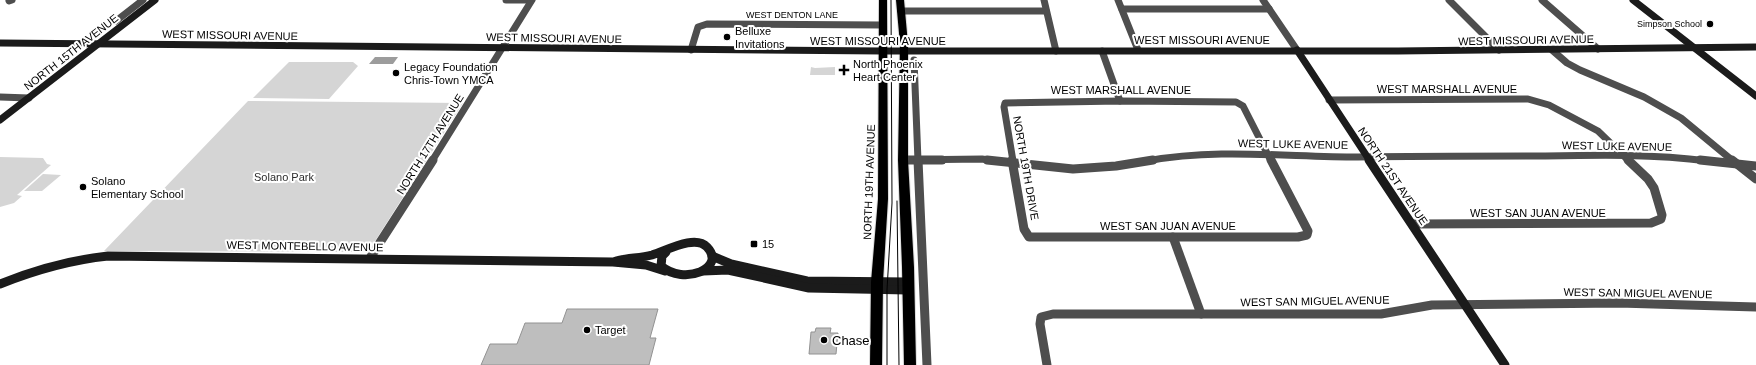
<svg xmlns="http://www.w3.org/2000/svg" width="1756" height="365" font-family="Helvetica,sans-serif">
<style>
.green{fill:#d5d5d5}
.water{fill:#9c9c9c}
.building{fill:#bebebe;stroke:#929292}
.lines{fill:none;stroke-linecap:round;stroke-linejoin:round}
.primary-casing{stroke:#dbdbdb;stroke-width:2}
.street-far1{stroke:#4e4e4e;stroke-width:7}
.street{stroke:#4e4e4e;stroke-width:9}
.secondary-far1{stroke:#1b1b1b;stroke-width:7}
.secondary{stroke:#1b1b1b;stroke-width:9}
.primary{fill:#000;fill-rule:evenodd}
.tram{stroke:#000;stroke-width:1}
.poi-dot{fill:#000;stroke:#fff;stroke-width:1.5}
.labels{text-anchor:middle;stroke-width:4;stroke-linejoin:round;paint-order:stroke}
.far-street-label{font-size:9px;fill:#000;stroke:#fff}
.far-poi-label{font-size:9px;fill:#000;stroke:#fff;text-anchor:end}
.poi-label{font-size:11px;fill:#000;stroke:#fff;text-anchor:start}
.street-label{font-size:11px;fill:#000;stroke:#fff}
.park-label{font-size:11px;fill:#2c2c2c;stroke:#fff}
.near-poi-label{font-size:13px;fill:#000;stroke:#fff;text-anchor:start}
</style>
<rect width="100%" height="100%" fill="#fff"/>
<!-- green -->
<g class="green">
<polygon points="289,62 353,62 358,66 329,99 253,98"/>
<polygon points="811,67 815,68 835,67 835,75 810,75"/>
<polygon points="248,101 462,103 463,103 370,249 365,252 104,251"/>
<polygon points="0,157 43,158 47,164 51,165 17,195 22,196 14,203 0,207"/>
<polygon points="43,174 61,175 42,191 24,191"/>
</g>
<!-- water -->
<polygon class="water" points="375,57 398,57 393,64 369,64"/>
<!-- building -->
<g class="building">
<polygon points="567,309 658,309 650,338 656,338 649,365 481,365 490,344 517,344 525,323 562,323"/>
<polygon points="816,328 831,328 830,333 838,333 836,354 809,354 811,332 815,332"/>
</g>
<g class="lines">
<!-- primary casing -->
<g class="primary-casing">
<g id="primary">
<polygon points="879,0 887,0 888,199 883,282 882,365 870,365 871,282 878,199"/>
<polygon points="896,0 904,0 908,44 908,160 914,267 916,365 904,365 902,267 898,160 900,44"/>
</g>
</g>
<!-- street-far1 -->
<g class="street-far1">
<polyline points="506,0 531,0"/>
<polyline points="1044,0 1056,51"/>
<polyline points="1118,0 1138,50"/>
<polyline points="1263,0 1297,50"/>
<polyline points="1449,0 1499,50"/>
<polyline points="1542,0 1598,49"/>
<polyline points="9,1 12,0"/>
<polyline points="1122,9 1269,9"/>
<polyline points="901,11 1046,11"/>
<polyline points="116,21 143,0"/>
<polyline points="691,50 698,27 707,24 882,25"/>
<polyline points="1552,50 1567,63 1580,70 1644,97 1681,118 1733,161"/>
<polyline points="1102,51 1120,101"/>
<polyline points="914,60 918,161"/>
<polyline points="0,97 29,98"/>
<polyline points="1329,100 1528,99 1549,105 1598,131 1629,161"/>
<polyline points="903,160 982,159 996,161"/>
<polyline points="432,161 532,0"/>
<polyline points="1013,161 1004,107 1005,103 1120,101 1236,102 1243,106 1271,161"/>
<path d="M1147 161C1217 148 1287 157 1358 157 1421 156 1483 156 1545 156 1600 155 1654 154 1708 161"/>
</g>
<!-- street -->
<g class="street">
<polyline points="903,160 942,160"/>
<polyline points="918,160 927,365"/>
<polyline points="987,160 1073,169 1116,166 1153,160"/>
<polyline points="1012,160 1024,229 1029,237 1298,237 1307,235 1308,231 1271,160"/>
<polyline points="1700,160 1756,166"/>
<polyline points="1732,160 1756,179"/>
<polyline points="1413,224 1651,223 1661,219 1662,215 1654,188 1648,179 1628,160"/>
<polyline points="1173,237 1201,314"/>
<polyline points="370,258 433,160"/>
<polyline points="1047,365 1040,324 1041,317 1053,314 1381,314 1432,305 1619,303 1756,307"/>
</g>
<!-- secondary-far1 -->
<g class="secondary-far1">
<polyline points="1633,0 1756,96"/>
<polyline points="0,43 882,51 1398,51 1756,47"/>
<polyline points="1297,50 1370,161"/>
<polyline points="0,120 155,0"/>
</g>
<!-- secondary -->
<g class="secondary">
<polyline points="1369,160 1505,365"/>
<polyline points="712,256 731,264 807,281 908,282"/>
<path d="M616 261C628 258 640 258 652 255 666 251 695 234 707 247 727 268 684 286 661 266L662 256 666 252"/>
<polyline points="703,271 728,270 809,288 908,290"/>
<path d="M0 284C35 270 70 260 108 256L613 262 646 265 665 271"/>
</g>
<!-- primary -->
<use href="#primary" class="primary"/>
<!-- tram -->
<g class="tram">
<polyline points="897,201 899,365"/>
<polyline points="887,365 887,290 892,203 891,0"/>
</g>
</g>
<!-- markers -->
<g class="poi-dot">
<circle cx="1710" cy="24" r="4"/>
<circle cx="727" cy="37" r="4"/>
<path d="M842 64h4v4h4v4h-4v4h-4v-4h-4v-4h4z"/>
<circle cx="396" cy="73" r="4"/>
<circle cx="83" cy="187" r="4"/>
<rect x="750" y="240" width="8" height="8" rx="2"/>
<circle cx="587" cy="330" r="4"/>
<circle cx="824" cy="340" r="4"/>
</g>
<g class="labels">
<!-- far-street labels -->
<g class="far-street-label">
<text x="792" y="18">WEST DENTON LANE</text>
</g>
<!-- far-poi labels -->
<g class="far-poi-label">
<text x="1702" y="27">Simpson School</text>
</g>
<!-- poi labels -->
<g class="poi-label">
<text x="735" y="35">Belluxe<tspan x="735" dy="13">Invitations</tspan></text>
<text x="853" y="68">North Phoenix<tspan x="853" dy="13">Heart Center</tspan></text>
<text x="404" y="71">Legacy Foundation<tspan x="404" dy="13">Chris-Town YMCA</tspan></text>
<text x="91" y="185">Solano<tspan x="91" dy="13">Elementary School</tspan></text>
<text x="762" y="248">15</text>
<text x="595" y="334">Target</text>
</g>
<!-- street labels -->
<g class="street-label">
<text transform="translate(230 35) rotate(1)" y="4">WEST MISSOURI AVENUE</text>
<text transform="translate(554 38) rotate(1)" y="4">WEST MISSOURI AVENUE</text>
<text x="1202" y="44">WEST MISSOURI AVENUE</text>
<text transform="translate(1526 40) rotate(-1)" y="4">WEST MISSOURI AVENUE</text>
<text x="878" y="45">WEST MISSOURI AVENUE</text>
<text transform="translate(71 52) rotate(-38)" y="4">NORTH 15TH AVENUE</text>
<text x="1447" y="93">WEST MARSHALL AVENUE</text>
<text x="1121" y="94">WEST MARSHALL AVENUE</text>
<text transform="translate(430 144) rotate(-58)" y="4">NORTH 17TH AVENUE</text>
<text transform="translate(1293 144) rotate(1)" y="4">WEST LUKE AVENUE</text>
<text transform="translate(1617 146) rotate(1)" y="4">WEST LUKE AVENUE</text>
<text transform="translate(1026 168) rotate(80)" y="4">NORTH 19TH DRIVE</text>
<text transform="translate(1393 176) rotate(56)" y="4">NORTH 21ST AVENUE</text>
<text transform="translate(869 182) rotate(-88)" y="4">NORTH 19TH AVENUE</text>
<text x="1538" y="217">WEST SAN JUAN AVENUE</text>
<text x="1168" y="230">WEST SAN JUAN AVENUE</text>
<text transform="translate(305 246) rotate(1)" y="4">WEST MONTEBELLO AVENUE</text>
<text transform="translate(1638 293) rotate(1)" y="4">WEST SAN MIGUEL AVENUE</text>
<text transform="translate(1315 301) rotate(-1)" y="4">WEST SAN MIGUEL AVENUE</text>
</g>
<!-- park labels -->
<g class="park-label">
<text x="284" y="181">Solano Park</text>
</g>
<!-- near-poi labels -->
<g class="near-poi-label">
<text x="832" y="345">Chase</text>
</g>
</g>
</svg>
